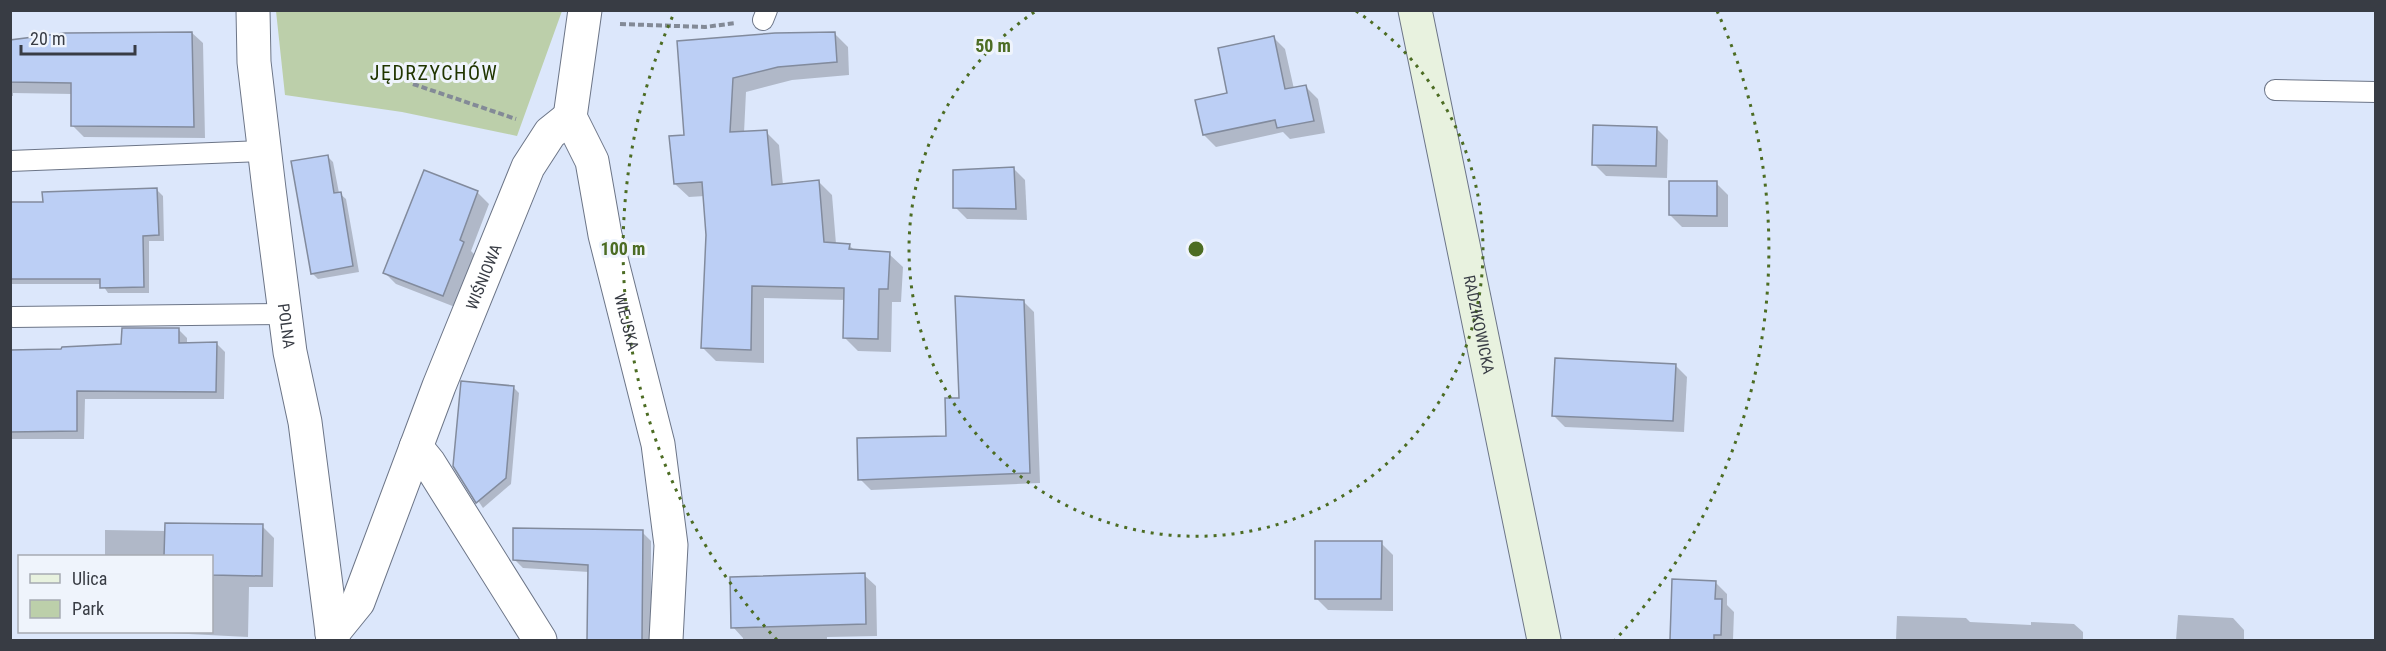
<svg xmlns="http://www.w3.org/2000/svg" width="2386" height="651" font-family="'Roboto Condensed',sans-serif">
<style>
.green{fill:#bccfaa}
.shadow{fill:#0003}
.building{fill:#bccff5;stroke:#828b9d;stroke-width:1.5}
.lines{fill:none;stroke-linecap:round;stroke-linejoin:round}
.lane-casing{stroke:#6c7587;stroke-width:22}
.street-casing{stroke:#6c7587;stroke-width:35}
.secondary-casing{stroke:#6c7587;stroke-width:35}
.path{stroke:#838a97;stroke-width:4;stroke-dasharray:6 3;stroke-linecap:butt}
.lane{stroke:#fff;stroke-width:20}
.street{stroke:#fff;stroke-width:33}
.secondary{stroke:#e8f2df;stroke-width:33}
.ring{fill:none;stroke:#4c6c23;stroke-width:3;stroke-dasharray:3 6}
.labels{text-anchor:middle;stroke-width:6;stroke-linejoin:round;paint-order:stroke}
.street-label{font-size:16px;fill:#383c44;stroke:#eff4fc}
.quarter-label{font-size:20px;letter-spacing:1.5px;fill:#203500;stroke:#eff4fc}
.centre{fill:#4c6c23;stroke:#eff4fc;stroke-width:3}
.ring-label{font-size:18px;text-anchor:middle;font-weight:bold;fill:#4c6c23;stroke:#eff4fc;stroke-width:6;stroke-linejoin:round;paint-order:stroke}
</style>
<rect width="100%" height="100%" fill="#dce7fb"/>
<!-- green -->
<polygon class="green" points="276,11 276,10 562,11 517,136 402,112 285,95"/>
<!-- shadow -->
<g class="shadow">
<polygon points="191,32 203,43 205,138 84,137 72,125 72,94 13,93 13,96 10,96 10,42 65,35"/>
<polygon points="834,33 848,47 849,75 792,80 746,92 744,133 766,132 779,145 783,185 818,181 832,195 836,244 849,245 855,251 889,254 903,267 901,302 892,302 891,352 858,351 845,338 846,300 764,298 764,363 716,361 703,348 708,235 705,196 689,197 675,184 686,137 679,42"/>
<polygon points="1273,37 1285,49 1294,89 1306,87 1318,99 1325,133 1290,139 1283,132 1216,147 1204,135 1229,94"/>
<polygon points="1656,128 1668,140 1667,178 1606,176 1594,164"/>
<polygon points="327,156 333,162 339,193 346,199 359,272 318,279 312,273"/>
<polygon points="1013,168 1025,180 1027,220 967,219 955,207"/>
<polygon points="1716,183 1728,195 1728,227 1682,227 1670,215"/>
<polygon points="157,190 163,196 164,241 149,241 149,293 108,293 102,284 10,284 10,204 44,203"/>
<polygon points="477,192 489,204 471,251 475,255 455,307 396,284 385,273"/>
<polygon points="1023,301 1034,312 1040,483 871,490 860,479 947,437 961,399"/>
<polygon points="179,330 187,338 187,344 217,344 225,352 224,399 85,399 84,439 10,439 10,351 63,351 123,346"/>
<polygon points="1675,365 1687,377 1684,432 1565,427 1553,415"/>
<polygon points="513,387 519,393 511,484 483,508 454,465"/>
<polygon points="262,526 274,538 273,587 249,587 248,637 149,632 212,632 212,556 105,556 105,530 166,531"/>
<polygon points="642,532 651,541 651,640 588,640 589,572 523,568 514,559"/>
<polygon points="1381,543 1393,555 1393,611 1328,610 1316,598"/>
<polygon points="864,575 876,586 877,636 827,637 827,640 743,640 743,638 733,627"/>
<polygon points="1673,581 1715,582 1727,594 1727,605 1734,612 1733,640 1671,640"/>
<polygon points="2178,615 2233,618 2244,630 2244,640 2176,640"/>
<polygon points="1897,616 1966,618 1970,622 2031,625 2031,622 2074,624 2083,632 2083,640 1896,640"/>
</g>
<!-- building -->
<g class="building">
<polygon points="192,32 194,127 71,126 71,83 10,82 10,40 65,33"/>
<polygon points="835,32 837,62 778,67 733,78 730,132 767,130 772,185 819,180 824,242 850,244 849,249 890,252 888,289 879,289 878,339 843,338 844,288 752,286 751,350 701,348 706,235 702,182 674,184 669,136 684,135 677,41 775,33"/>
<polygon points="1274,36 1285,89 1306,85 1314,121 1277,128 1275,120 1203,135 1195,100 1227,93 1218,48"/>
<polygon points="1593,125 1657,127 1656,166 1592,165"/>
<polygon points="328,155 334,193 341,192 353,266 311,274 291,161"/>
<polygon points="1014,167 1016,209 953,208 953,170"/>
<polygon points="424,170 478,191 460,240 464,242 443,296 383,273"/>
<polygon points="1669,181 1717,181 1717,216 1669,215"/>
<polygon points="157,188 159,235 143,236 144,287 100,288 100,279 10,279 10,202 43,202 42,192"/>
<polygon points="955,296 1024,300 1030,473 858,480 857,438 946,436 945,398 959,398"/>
<polygon points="122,328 179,328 179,343 217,342 216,392 77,391 77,431 10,432 10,350 61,349 62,347 121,344"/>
<polygon points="1555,358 1676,364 1673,421 1552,416"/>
<polygon points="461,381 514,386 506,478 476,503 453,466"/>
<polygon points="165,523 263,524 262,576 212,575 212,556 164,556"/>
<polygon points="513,528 643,530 642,640 587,640 588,565 513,560"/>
<polygon points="1315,541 1382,541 1381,599 1315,599"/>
<polygon points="865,573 866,624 731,628 730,577"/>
<polygon points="1672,579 1716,581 1715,599 1722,599 1721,635 1714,635 1714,640 1670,640"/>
</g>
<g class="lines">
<!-- lane casing -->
<g class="lane-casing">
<g id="lane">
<polyline points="763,20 767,10"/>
<polyline points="2275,90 2376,92"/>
<polyline points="10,161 264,151"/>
<polyline points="13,317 285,314"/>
</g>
</g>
<!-- street casing -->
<g class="street-casing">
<g id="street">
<path id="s1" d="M253 10 254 62 269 189 290 352 305 422 333 640"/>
<path id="s2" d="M585 10 570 117 592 161 605 235 658 444 671 545 666 640"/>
<polyline points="416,447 429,463 540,640"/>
<path id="s3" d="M332 634 358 602 439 386 528 167 550 133 570 117"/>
</g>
</g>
<!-- secondary casing -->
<g class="secondary-casing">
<g id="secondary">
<path id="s4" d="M1415 10 1544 640"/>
</g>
</g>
<!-- path -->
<g class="path">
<polyline points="620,24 705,27 736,23"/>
<polyline points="413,84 516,119"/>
</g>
<!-- lane -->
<use href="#lane" class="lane"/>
<!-- street -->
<use href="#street" class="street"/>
<!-- secondary -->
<use href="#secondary" class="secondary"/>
</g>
<!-- distance rings -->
<g class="ring">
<path d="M1356 11A287 287 0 1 1 1036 11"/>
<path d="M777 640A573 573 0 0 1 675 11M1717 11A573 573 0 0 1 1615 640"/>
</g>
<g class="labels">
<!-- street labels -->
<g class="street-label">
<text dy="6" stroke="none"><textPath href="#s3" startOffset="390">WIŚNIOWA</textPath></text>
<text dy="6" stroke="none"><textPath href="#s2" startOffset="322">WIEJSKA</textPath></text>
<text dy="6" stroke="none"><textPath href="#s4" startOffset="321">RADZIKOWICKA</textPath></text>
<text dy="6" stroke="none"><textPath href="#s1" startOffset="318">POLNA</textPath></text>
</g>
<!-- quarter labels -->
<g class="quarter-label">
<text x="434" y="80">JĘDRZYCHÓW</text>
</g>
</g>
<circle cx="1196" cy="249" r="9" class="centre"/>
<g class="ring-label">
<text x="993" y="52">50 m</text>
<text x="623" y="255">100 m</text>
</g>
<!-- border -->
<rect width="2386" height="651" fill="none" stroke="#383c44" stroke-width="24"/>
<!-- legend -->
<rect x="18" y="555" width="195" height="78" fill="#eff4fc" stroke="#a6aab2" stroke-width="1.5"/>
<rect x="30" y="574" width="30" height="9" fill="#e8f2df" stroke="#a6aab2" stroke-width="1.5"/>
<text x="72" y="585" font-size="18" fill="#383c44">Ulica</text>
<rect x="30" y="600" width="30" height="18" fill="#bccfaa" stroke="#a6aab2" stroke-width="1.5"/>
<text x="72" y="615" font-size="18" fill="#383c44">Park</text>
<!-- scale -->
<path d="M21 45v9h114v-9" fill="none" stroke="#383c44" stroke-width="3"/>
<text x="30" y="45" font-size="18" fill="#383c44" stroke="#eff4fc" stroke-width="4.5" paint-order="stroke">20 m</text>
</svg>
